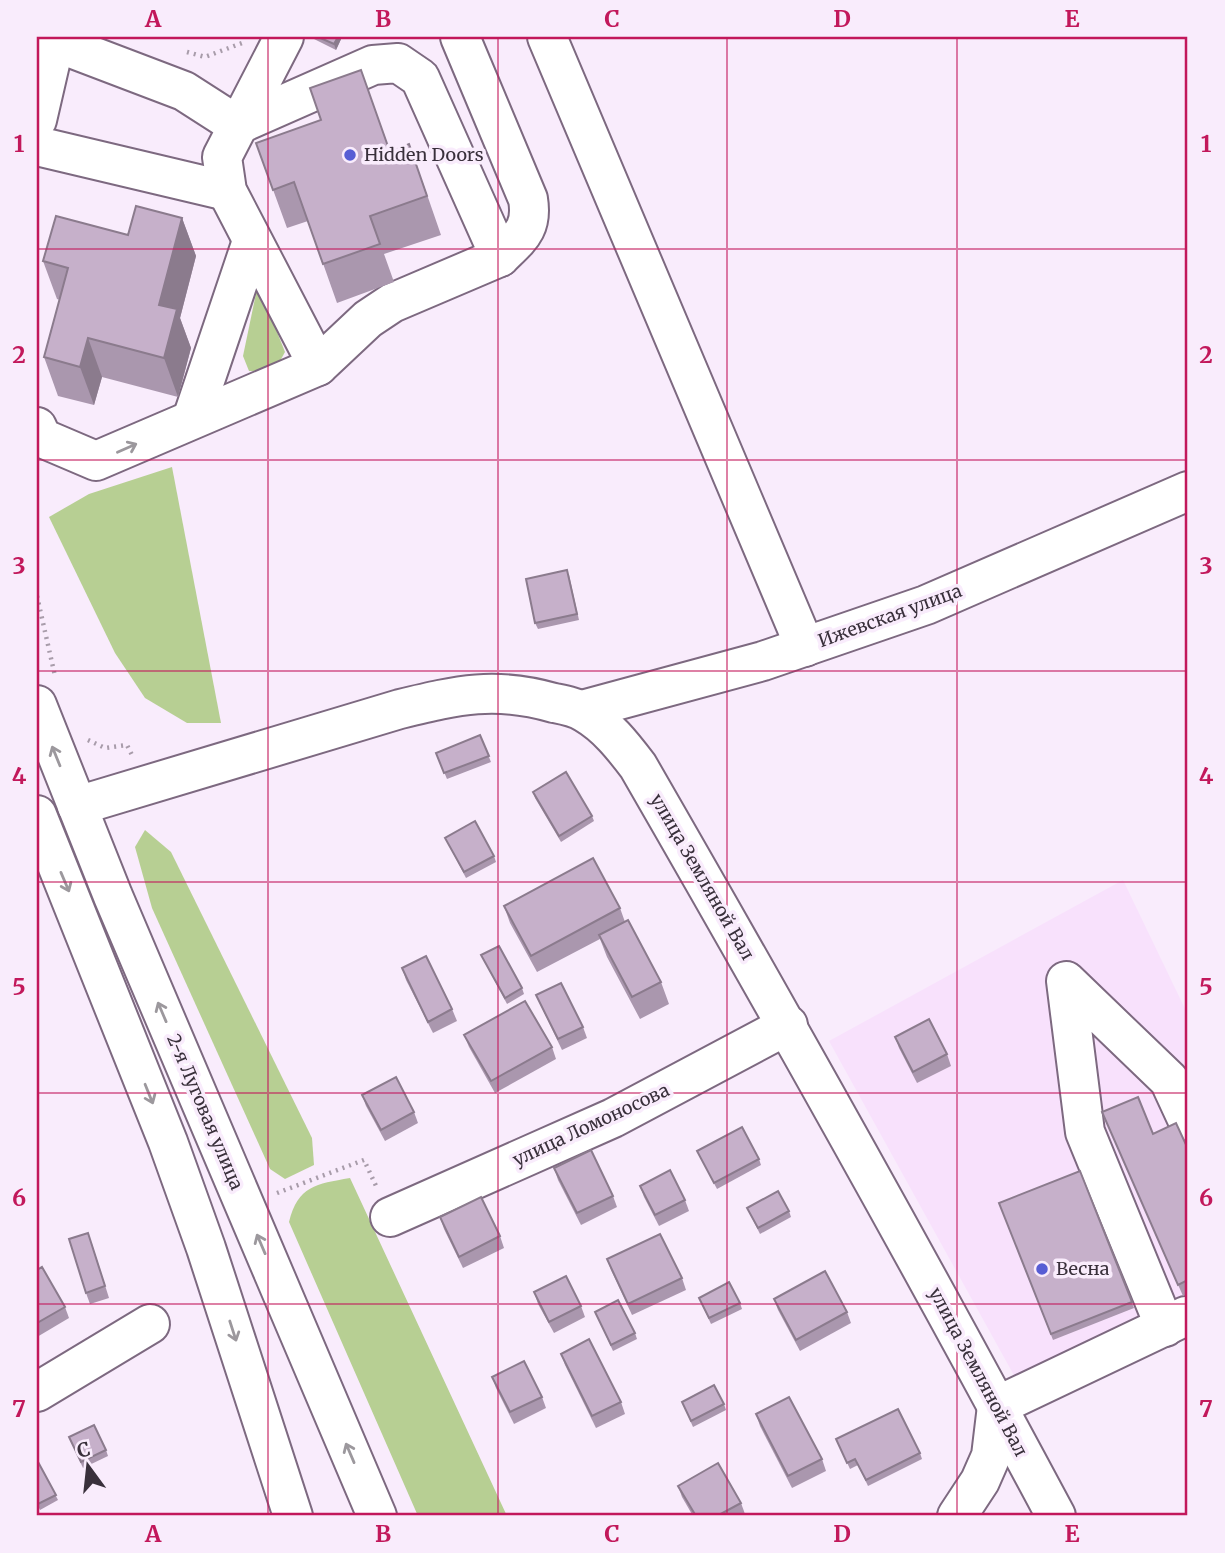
<svg xmlns="http://www.w3.org/2000/svg" width="1225" height="1553" font-family="Merriweather,serif">
<style>
.built{fill:#f8e1fc}
.green{fill:#b7cf93}
.lines{fill:none;stroke-linecap:round;stroke-linejoin:round}
.minor-casing{stroke:#7d6980;stroke-width:42}
.major-casing{stroke:#7d6980;stroke-width:42}
.path{stroke:#a89caa;stroke-width:4.5;stroke-dasharray:2 5;stroke-linecap:butt}
.minor{stroke:#fff;stroke-width:38}
.major{stroke:#fff;stroke-width:38}
.wall{fill:#aa97ae}
.shaded-wall{fill:#8b7b8d}
.building{fill:#c6b0ca;stroke:#8b7b8d;stroke-width:2}
.oneway{stroke:#9c989d}
.grid{fill:none;stroke:#c2185b;stroke-width:2;stroke-opacity:0.55}
.poi-dot{fill:#575dd4;stroke:#f9ecfc;stroke-width:2.5}
.labels{text-anchor:middle;stroke-width:7;stroke-linejoin:round;paint-order:stroke}
.poi-label{font-size:18px;fill:#39303b;stroke:#f9ecfc;text-anchor:start}
.street-label{font-size:18px;fill:#39303b;stroke:#f9ecfc}
.neatline{fill:none;stroke:#c2185b;stroke-width:2.5}
.grid-label{font-size:23px;text-anchor:middle;font-weight:bold;fill:#c2185b}
</style>
<rect width="100%" height="100%" fill="#f9ecfc"/>
<!-- built -->
<polygon class="built" points="1123,880 1188,1015 1188,1298 1016,1379 829,1041"/>
<!-- green -->
<g class="green">
<polygon points="258,284 285,352 274,372 249,371 243,356"/>
<polygon points="172,467 221,723 187,723 145,698 115,653 49,517 89,494"/>
<polygon points="145,830 171,852 312,1138 314,1165 285,1179 270,1169 152,908 135,847"/>
<path d="M350 1178 507 1516H418L289 1222C298 1186 316 1184 350 1178Z"/>
</g>
<g class="lines">
<!-- minor casing -->
<g class="minor-casing">
<g id="minor">
<polyline points="42,37 184,91 237,125"/>
<polyline points="284,37 222,157 227,191 318,366"/>
<path d="M460 37 528 199C533 229 520 237 500 257"/>
<polyline points="547,37 805,647"/>
<polyline points="37,120 55,42"/>
<polyline points="37,146 227,191"/>
<polyline points="192,419 252,241"/>
<polyline points="37,427 42,438 96,461 318,366 368,319 392,303 500,257 420,78 398,63 373,65 237,125"/>
<polyline points="582,710 763,661 926,605 1188,491"/>
<path d="M77 806 400 709C458 695 495 686 554 703 564 705 576 707 585 713 607 726 622 745 638 766 781 1014 921 1263 1056 1516"/>
<polyline points="390,1217 613,1118 788,1025"/>
<polyline points="1165,1327 1085,1132 1066,981 1169,1080 1188,1121"/>
<polyline points="37,1392 150,1324"/>
<polyline points="957,1516 980,1481 991,1456 997,1406 1186,1316"/>
</g>
</g>
<!-- major casing -->
<g class="major-casing">
<g id="major">
<polyline points="37,705 113,896 377,1516"/>
<polyline points="37,815 168,1142 206,1248 293,1516"/>
</g>
</g>
<!-- path -->
<g class="path">
<polyline points="187,52 205,57 242,43"/>
<polyline points="37,596 55,676"/>
<polyline points="88,740 105,748 127,745 132,755"/>
<polyline points="277,1193 364,1160 377,1188"/>
</g>
<!-- minor -->
<use href="#minor" class="minor"/>
<!-- major -->
<use href="#major" class="major"/>
</g>
<!-- wall -->
<g class="wall">
<polygon points="310,37 342,37 336,50"/>
<polygon points="256,143 390,151 423,183 441,235 384,254 394,282 337,303 308,221 287,228"/>
<polygon points="182,218 196,256 180,318 191,348 178,397 102,377 94,405 58,396 44,357 60,300 57,299 43,261"/>
<polygon points="569,575 579,620 538,629 535,623"/>
<polygon points="480,735 491,762 447,779 436,753"/>
<polygon points="533,792 592,816 594,821 561,842 535,798"/>
<polygon points="445,838 494,856 496,862 466,878"/>
<polygon points="504,906 620,908 625,922 661,982 669,1004 640,1019 607,957 600,939 537,972 510,923"/>
<polygon points="481,955 522,988 524,994 507,1004"/>
<polygon points="402,968 452,1009 457,1021 433,1033 406,980"/>
<polygon points="536,995 583,1027 587,1038 562,1050 541,1006"/>
<polygon points="464,1035 552,1047 556,1059 495,1093 469,1047"/>
<polygon points="895,1037 947,1054 951,1066 917,1083 899,1048"/>
<polygon points="362,1095 414,1112 418,1123 385,1141 366,1106"/>
<polygon points="1102,1112 1188,1149 1188,1294 1183,1296"/>
<polygon points="697,1151 759,1159 761,1165 717,1189"/>
<polygon points="554,1168 613,1196 617,1207 581,1225 558,1180"/>
<polygon points="1080,1171 1134,1308 1053,1340 999,1203"/>
<polygon points="640,1186 685,1200 689,1211 659,1226 644,1197"/>
<polygon points="747,1208 789,1211 791,1217 760,1234"/>
<polygon points="440,1217 500,1236 504,1248 463,1268 444,1229"/>
<polygon points="92,1244 109,1298 90,1304 86,1293"/>
<polygon points="607,1259 682,1278 686,1290 632,1315 611,1270"/>
<polygon points="37,1270 65,1307 69,1318 37,1337"/>
<polygon points="534,1292 581,1306 585,1317 554,1333 538,1304"/>
<polygon points="699,1298 740,1303 742,1309 711,1324"/>
<polygon points="774,1299 847,1312 851,1323 800,1351 778,1310"/>
<polygon points="595,1312 635,1333 637,1339 613,1351"/>
<polygon points="561,1354 621,1402 625,1414 596,1428 565,1365"/>
<polygon points="492,1377 542,1397 546,1408 514,1424 496,1388"/>
<polygon points="682,1402 724,1404 726,1410 693,1427"/>
<polygon points="756,1414 822,1459 826,1471 792,1488 760,1426"/>
<polygon points="69,1437 106,1450 108,1456 83,1468"/>
<polygon points="836,1439 920,1453 922,1459 868,1486 858,1465 850,1469"/>
<polygon points="37,1460 58,1500 40,1510 37,1504"/>
<polygon points="678,1486 741,1503 745,1514 742,1516 693,1516 682,1497"/>
</g>
<!-- shaded-wall -->
<g class="shaded-wall">
<polygon points="338,37 342,37 336,50 334,44"/>
<polygon points="182,218 196,256 180,318 191,348 178,397 164,358 159,305"/>
<polygon points="88,338 102,377 94,405 80,367"/>
</g>
<!-- building -->
<g class="building">
<polygon points="318,37 338,37 334,44"/>
<polygon points="361,70 390,152 409,144 427,196 370,216 380,244 323,264 294,182 273,190 256,143 321,120 310,88"/>
<polygon points="136,206 182,218 159,305 177,309 164,358 88,338 80,367 44,357 68,268 43,261 56,216 128,235"/>
<polygon points="567,570 577,614 535,623 526,579"/>
<polygon points="480,735 489,756 444,773 436,753"/>
<polygon points="566,772 592,816 559,836 533,792"/>
<polygon points="475,821 494,856 464,872 445,838"/>
<polygon points="593,858 620,908 531,956 504,906"/>
<polygon points="628,920 661,982 632,997 599,935"/>
<polygon points="499,946 522,988 505,998 481,955"/>
<polygon points="426,956 452,1009 428,1022 402,968"/>
<polygon points="561,983 583,1027 558,1039 536,995"/>
<polygon points="525,1001 552,1047 491,1081 464,1035"/>
<polygon points="929,1019 947,1054 913,1072 895,1037"/>
<polygon points="396,1077 414,1112 381,1130 362,1095"/>
<polygon points="1138,1097 1153,1134 1176,1123 1188,1149 1188,1280 1178,1285 1102,1112"/>
<polygon points="742,1127 759,1159 714,1183 697,1151"/>
<polygon points="591,1150 613,1196 577,1213 554,1168"/>
<polygon points="670,1170 685,1200 655,1215 640,1186"/>
<polygon points="1080,1171 1132,1302 1051,1334 999,1203"/>
<polygon points="778,1191 789,1211 758,1228 747,1208"/>
<polygon points="481,1197 500,1236 459,1257 440,1217"/>
<polygon points="88,1233 105,1286 86,1293 69,1239"/>
<polygon points="660,1234 682,1278 628,1304 607,1259"/>
<polygon points="42,1267 65,1307 37,1323 37,1270"/>
<polygon points="825,1271 847,1312 796,1340 774,1299"/>
<polygon points="566,1276 581,1306 549,1322 534,1292"/>
<polygon points="729,1282 740,1303 709,1318 699,1298"/>
<polygon points="618,1300 635,1333 611,1345 595,1312"/>
<polygon points="589,1339 621,1402 592,1416 561,1354"/>
<polygon points="524,1361 542,1397 510,1412 492,1377"/>
<polygon points="714,1385 724,1404 691,1421 682,1402"/>
<polygon points="789,1397 822,1459 788,1476 756,1414"/>
<polygon points="898,1409 920,1453 866,1480 855,1459 847,1463 836,1439"/>
<polygon points="94,1425 106,1450 81,1462 69,1437"/>
<polygon points="37,1460 56,1495 38,1504 37,1502"/>
<polygon points="718,1463 741,1503 717,1516 696,1516 678,1486"/>
</g>
<!-- one-way arrows -->
<defs><path id="oneway-shaft" d="M-6 0H5M1.5-3L5.5 0L1.5 3" fill="none" stroke-width="1.6" stroke-linecap="round" stroke-linejoin="round" transform="scale(1.75)"/></defs>
<g class="oneway">
<use href="#oneway-shaft" transform="translate(127 448) rotate(-24)"/>
<use href="#oneway-shaft" transform="translate(56 756) rotate(-112)"/>
<use href="#oneway-shaft" transform="translate(65 882) rotate(67)"/>
<use href="#oneway-shaft" transform="translate(162 1012) rotate(-113)"/>
<use href="#oneway-shaft" transform="translate(149 1094) rotate(68)"/>
<use href="#oneway-shaft" transform="translate(261 1244) rotate(-113)"/>
<use href="#oneway-shaft" transform="translate(233 1331) rotate(72)"/>
<use href="#oneway-shaft" transform="translate(350 1453) rotate(-113)"/>
</g>
<!-- grid -->
<path class="grid" d="M268 37V1516M498 37V1516M727 37V1516M957 37V1516M37 249H1188M37 460H1188M37 671H1188M37 882H1188M37 1093H1188M37 1304H1188"/>
<!-- markers -->
<g class="poi-dot">
<circle cx="350" cy="155" r="7"/>
<circle cx="1042" cy="1269" r="7"/>
</g>
<g class="labels">
<!-- poi labels -->
<g class="poi-label">
<text x="364" y="161">Hidden Doors</text>
<text x="1056" y="1275">Весна</text>
</g>
<!-- street labels -->
<g class="street-label">
<text transform="translate(890 616) rotate(-20)" y="6">Ижевская улица</text>
<text transform="translate(702 877) rotate(60)" y="6">улица Земляной Вал</text>
<text transform="translate(205 1112) rotate(67)" y="6">2-я Луговая улица</text>
<text transform="translate(591 1125) rotate(-25)" y="6">улица Ломоносова</text>
<text transform="translate(978 1372) rotate(62)" y="6">улица Земляной Вал</text>
</g>
</g>
<!-- border -->
<rect width="1225" height="1553" fill="none" stroke="#f9ecfc" stroke-width="77"/>
<!-- north arrow -->
<g transform="translate(88 1466) rotate(345)" stroke="#f9ecfc" stroke-width="5" paint-order="stroke">
<path d="M0-5L12 26L0 18L-12 26Z" fill="#39303b"/>
<text y="-10" font-size="19" font-weight="bold" text-anchor="middle" fill="#39303b">С</text>
</g>
<rect x="38" y="38" width="1148" height="1476" class="neatline"/>
<g class="grid-label">
<text x="153" y="27">A</text>
<text x="383" y="27">B</text>
<text x="612" y="27">C</text>
<text x="842" y="27">D</text>
<text x="1072" y="27">E</text>
<text x="19" y="152">1</text>
<text x="1206" y="152">1</text>
<text x="19" y="363">2</text>
<text x="1206" y="363">2</text>
<text x="19" y="574">3</text>
<text x="1206" y="574">3</text>
<text x="19" y="784">4</text>
<text x="1206" y="784">4</text>
<text x="19" y="995">5</text>
<text x="1206" y="995">5</text>
<text x="19" y="1206">6</text>
<text x="1206" y="1206">6</text>
<text x="19" y="1417">7</text>
<text x="1206" y="1417">7</text>
<text x="153" y="1542">A</text>
<text x="383" y="1542">B</text>
<text x="612" y="1542">C</text>
<text x="842" y="1542">D</text>
<text x="1072" y="1542">E</text>
</g>
</svg>
